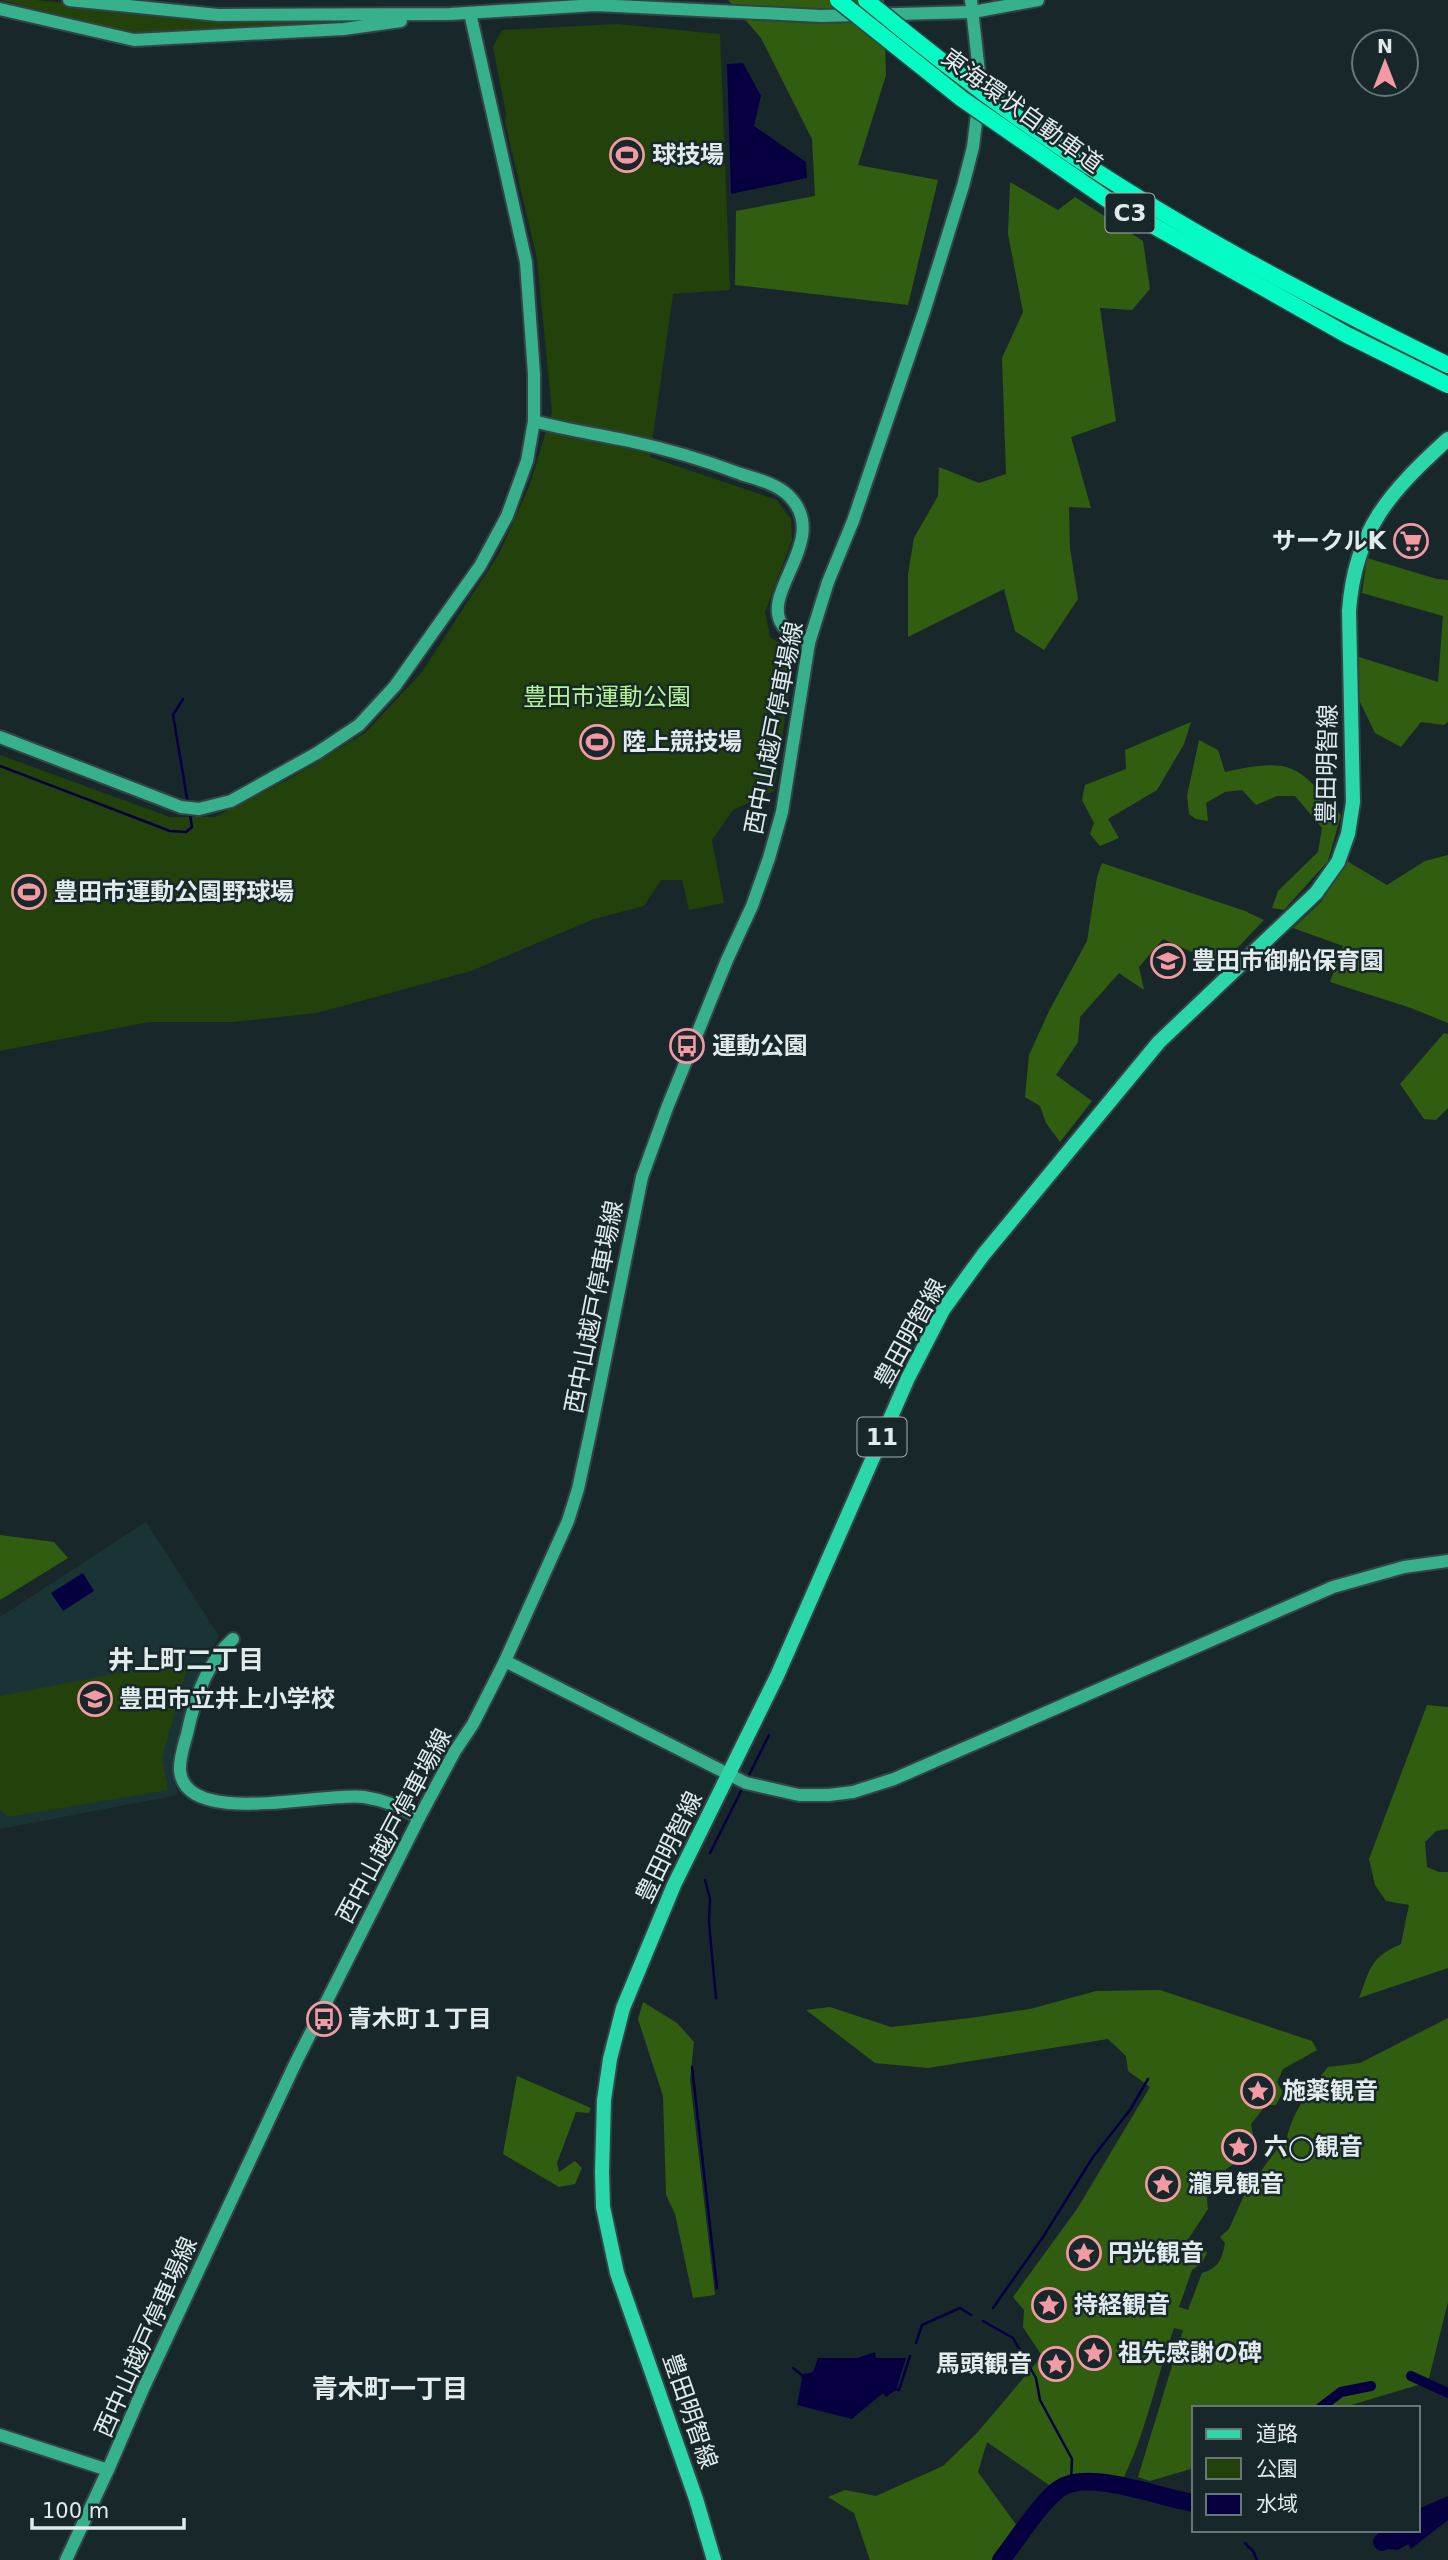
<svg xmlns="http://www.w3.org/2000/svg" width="1448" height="2560" font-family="'DejaVu Sans','Noto Sans JP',sans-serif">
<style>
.built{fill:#1a3436}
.green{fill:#22410b}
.forest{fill:#315d11}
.water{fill:#060041}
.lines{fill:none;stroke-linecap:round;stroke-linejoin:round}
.stream{stroke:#060041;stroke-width:2.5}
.canal{stroke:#060041;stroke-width:10}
.river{stroke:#060041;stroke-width:18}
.secondary-casing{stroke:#344345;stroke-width:16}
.primary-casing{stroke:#344345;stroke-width:18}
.secondary{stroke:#37b08c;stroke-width:12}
.primary{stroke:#2bd7a9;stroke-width:14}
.highway-bridge-casing{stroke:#344345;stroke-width:19;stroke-linecap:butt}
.highway-bridge{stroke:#04fbc3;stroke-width:16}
.labels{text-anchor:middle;stroke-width:5;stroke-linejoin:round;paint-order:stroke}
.shield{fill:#18282a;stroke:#a5b0b2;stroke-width:2}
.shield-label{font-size:23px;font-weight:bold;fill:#e1ebec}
.street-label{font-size:24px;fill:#e1ebec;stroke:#18282a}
.poi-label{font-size:24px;font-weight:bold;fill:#e1ebec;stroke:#18282a;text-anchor:start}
.park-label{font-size:24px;fill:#b4f591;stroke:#18282a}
.neighbourhood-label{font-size:26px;font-weight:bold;fill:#e1ebec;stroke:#18282a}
</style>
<rect width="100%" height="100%" fill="#18282a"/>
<!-- built -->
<polygon class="built" points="146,1522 219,1636 199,1672 173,1752 172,1772 178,1795 0,1829 0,1617"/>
<!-- green -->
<g class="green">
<polygon points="0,0 36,0 250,22 387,19 326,24 143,33 109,28"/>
<polygon points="617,24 720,34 730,290 673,294 650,457 777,500 791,519 792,540 765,612 770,637 795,652 774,791 733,810 712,840 724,903 689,910 682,880 661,880 644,906 594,919 471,971 317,1013 232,1022 149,1022 0,1051 0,755 170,817 215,817 291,778 366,732 422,672 500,552 530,484 552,412 537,259 505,122 506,114 493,47 502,30"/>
<polygon points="181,1661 188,1666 162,1758 168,1790 8,1817 0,1809 0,1696"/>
</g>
<!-- forest -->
<g class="forest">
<polygon points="728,0 884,0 886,75 858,165 938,180 908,305 735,285 736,211 815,196 812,139 761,38"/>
<polygon points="1010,182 1058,210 1075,197 1143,241 1150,289 1132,310 1100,308 1116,421 1071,437 1091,508 1069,507 1070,548 1078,599 1044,650 1015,631 1004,589 908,637 908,574 914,538 938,496 939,467 979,483 1006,474 1002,358 1023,312 1008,234"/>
<polygon points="1367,558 1437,579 1448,580 1448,722 1444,725 1421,722 1401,747 1375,733 1358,698 1356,656 1438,682 1443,616 1362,593"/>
<polygon points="1191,722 1184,744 1157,790 1108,819 1119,838 1100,846 1090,834 1094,823 1082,800 1085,785 1126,769 1125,750"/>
<path d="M1199 740 1218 750 1225 772C1245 768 1272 761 1292 769 1311 777 1327 801 1341 815L1328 861 1284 910 1272 908 1278 891 1318 852 1322 828 1295 796H1277L1256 805 1242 790 1225 792 1206 803 1208 821 1196 819 1189 814 1187 796Z"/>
<polygon points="1448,855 1448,1023 1411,1008 1330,982 1343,946 1293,928 1321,902 1347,861 1387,885 1425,861"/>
<polygon points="1102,863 1245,911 1264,920 1221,965 1163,939 1139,967 1144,990 1119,973 1080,1017 1078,1042 1056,1075 1092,1101 1060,1142 1046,1123 1040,1106 1025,1097 1029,1055 1049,1011 1087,941 1097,877"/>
<polygon points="1444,1033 1448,1034 1448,1108 1436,1120 1424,1119 1400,1084"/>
<polygon points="0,1535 54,1542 68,1558 0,1600"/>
<path d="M1427 1705 1448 1707V1829L1436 1831 1425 1842 1427 1867 1439 1872H1448V1968L1359 1998C1371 1967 1370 1958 1401 1944L1409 1905 1386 1901 1375 1885 1369 1859Z"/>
<path d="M1160 1990 1312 2041 1317 2050 1283 2069 1277 2082 1283 2092 1276 2105H1266L1251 2124 1254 2140C1250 2146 1247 2153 1241 2158 1221 2176 1203 2176 1208 2209L1189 2238 1169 2255 1182 2261 1193 2245 1204 2249 1207 2253 1202 2263 1192 2270 1179 2307 1188 2310 1202 2273C1219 2268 1222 2259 1225 2243L1220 2237 1229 2229 1246 2191 1253 2188 1261 2171 1277 2149 1286 2143C1291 2113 1309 2090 1328 2067L1360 2063 1448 2018V2302L1428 2382 1341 2408H1194V2468L1150 2481 1138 2477 1183 2330 1174 2328C1156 2379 1146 2434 1121 2483 1092 2477 1076 2469 1049 2485L987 2442 978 2472 1017 2526 992 2560H870L854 2513 828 2497 845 2490 876 2496 943 2466 977 2433 1042 2356 1023 2327 1024 2310 1013 2297 1077 2209 1150 2087 1128 2071 1126 2056 1108 2039 928 2068 875 2063 806 2010 830 2007 891 2027 970 2018 1030 2009 1096 1991Z"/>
<polygon points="643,2002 677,2023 694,2042 690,2080 715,2295 693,2298 675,2214 666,2195 663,2096 638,2019"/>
<polygon points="517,2076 591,2108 589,2113 576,2112 557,2163 559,2172 575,2161 582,2168 575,2184 559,2187 503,2154"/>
</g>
<!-- water -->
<g class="water">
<polygon points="743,63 761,96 754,126 806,162 807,178 731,194 727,64"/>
<polygon points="83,1573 94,1591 63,1611 51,1593"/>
<polygon points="875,2352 876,2358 906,2358 896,2390 886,2397 883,2393 852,2419 797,2405 803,2374 813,2372 818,2358 857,2358"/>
<polygon points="1448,2496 1448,2520 1411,2549 1408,2544 1398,2550 1385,2549 1382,2544 1385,2541 1381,2541 1377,2536 1382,2530 1418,2530 1418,2509"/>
</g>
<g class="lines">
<!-- stream -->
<g class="stream">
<polyline points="183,699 173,715 188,804"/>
<polyline points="0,766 170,831 186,832 192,827 190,814"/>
<polyline points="747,1779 769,1735"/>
<polyline points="710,1853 744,1785"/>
<polyline points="705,1880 710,1899 709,1923 716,1998"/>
<polyline points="692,2067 717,2288"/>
<polyline points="993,2308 1043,2237 1093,2157 1130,2110 1148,2079"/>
<polyline points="983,2321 1013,2338 1036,2378 1040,2400 1072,2459 1071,2483"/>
<polyline points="916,2343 922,2325 960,2308 971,2315"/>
<polyline points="793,2368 803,2376"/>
<polyline points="893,2389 899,2390 910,2356"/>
<polyline points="1245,2543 1253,2551 1257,2560"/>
</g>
<!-- canal -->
<g class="canal">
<polyline points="1411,2376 1448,2393"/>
<polyline points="1320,2408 1341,2392 1371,2386"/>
</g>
<!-- river -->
<g class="river">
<polyline points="1382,2542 1397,2530"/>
<path d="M1001 2560C1017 2540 1040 2503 1059 2489 1087 2468 1160 2498 1194 2503"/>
</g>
<!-- secondary casing -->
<g class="secondary-casing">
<g id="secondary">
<polyline points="69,0 218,15 450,14 596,5 821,16 973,12 1038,0"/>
<polyline points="0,9 134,40 344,29 401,21"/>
<path d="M534 421C566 430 597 434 629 441 667 449 704 460 741 474 757 479 777 484 789 496 832 539 758 593 783 626 788 633 801 638 809 643"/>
<polyline points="0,737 181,807 199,809 231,801 317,753 359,725 395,686 480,566 507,516 527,461 534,421 534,374 526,262 470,13"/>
<path d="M233 1639C207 1662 194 1700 187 1734 184 1745 179 1759 180 1771 186 1829 326 1791 364 1797 384 1800 402 1807 419 1818"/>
<polyline points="505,1661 746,1783 799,1795 829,1795 853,1792 894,1779 1333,1587 1404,1567 1448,1561"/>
<polyline points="0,2435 108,2470"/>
<polyline points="66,2560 108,2470 143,2389 295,2064 419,1818 455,1751 473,1724 505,1661 568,1521 578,1489 591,1429 642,1177 667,1108 727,960 752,906 769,858 782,812 809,643 828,582 853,521 924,312 963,186 973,147 978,106 979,72 971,0"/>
</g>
</g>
<!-- primary casing -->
<g class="primary-casing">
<path id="primary" d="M714 2560 696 2499 617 2273 603 2207 602 2172 604 2100 610 2059 623 2008 674 1885 777 1676 908 1378 943 1310 983 1255 1159 1042 1316 893 1338 862 1348 834 1353 802 1349 611C1355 529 1390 492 1448 439"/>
</g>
<!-- secondary -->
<use href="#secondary" class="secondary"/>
<!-- primary -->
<use href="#primary" class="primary"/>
<!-- highway-bridge casing -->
<g class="highway-bridge-casing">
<g id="highway-bridge">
<polyline points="838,0 962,99 1108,200 1347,335 1448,385"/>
<path d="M866 0C926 50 987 97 1051 141 1176 227 1312 298 1448 365"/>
</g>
</g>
<!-- highway-bridge -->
<use href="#highway-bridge" class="highway-bridge"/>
</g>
<!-- icons -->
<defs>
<g id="stadium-ring" transform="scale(1.75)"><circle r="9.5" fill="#18282a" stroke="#f49aa4" stroke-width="1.5"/><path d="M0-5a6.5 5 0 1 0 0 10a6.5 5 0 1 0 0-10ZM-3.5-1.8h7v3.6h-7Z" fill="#f49aa4"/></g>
<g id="supermarket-ring" transform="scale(1.75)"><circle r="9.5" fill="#18282a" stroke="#f49aa4" stroke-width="1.5"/><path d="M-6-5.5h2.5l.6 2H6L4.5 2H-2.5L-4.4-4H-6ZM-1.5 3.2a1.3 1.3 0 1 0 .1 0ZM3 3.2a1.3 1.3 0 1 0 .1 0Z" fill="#f49aa4"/></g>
<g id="school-ring" transform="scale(1.75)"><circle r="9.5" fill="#18282a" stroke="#f49aa4" stroke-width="1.5"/><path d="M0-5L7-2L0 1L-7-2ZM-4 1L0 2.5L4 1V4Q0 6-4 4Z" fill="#f49aa4"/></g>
<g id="bus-ring" transform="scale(1.75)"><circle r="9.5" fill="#18282a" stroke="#f49aa4" stroke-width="1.5"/><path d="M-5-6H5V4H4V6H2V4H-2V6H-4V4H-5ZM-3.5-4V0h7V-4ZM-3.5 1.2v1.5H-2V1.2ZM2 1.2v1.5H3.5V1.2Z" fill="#f49aa4"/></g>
<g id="sight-ring" transform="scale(1.75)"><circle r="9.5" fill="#18282a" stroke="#f49aa4" stroke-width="1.5"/><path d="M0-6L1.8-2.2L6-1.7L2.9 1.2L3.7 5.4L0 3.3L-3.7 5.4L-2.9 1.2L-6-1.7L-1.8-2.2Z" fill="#f49aa4"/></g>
</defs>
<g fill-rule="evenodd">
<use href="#stadium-ring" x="627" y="155"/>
<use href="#supermarket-ring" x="1411" y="541"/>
<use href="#stadium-ring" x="597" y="742"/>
<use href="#stadium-ring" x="29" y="892"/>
<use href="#school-ring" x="1168" y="961"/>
<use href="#bus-ring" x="687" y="1046"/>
<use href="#school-ring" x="95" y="1699"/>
<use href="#bus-ring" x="324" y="2019"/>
<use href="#sight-ring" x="1258" y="2091"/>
<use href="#sight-ring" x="1239" y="2147"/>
<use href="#sight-ring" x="1163" y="2184"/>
<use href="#sight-ring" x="1084" y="2253"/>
<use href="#sight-ring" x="1049" y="2305"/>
<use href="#sight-ring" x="1094" y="2353"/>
<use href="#sight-ring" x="1056" y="2364"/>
</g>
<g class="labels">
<!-- shield labels -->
<g class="shield">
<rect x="1105.5" y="193.5" width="49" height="39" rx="5"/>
<rect x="857.5" y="1417.5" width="49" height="39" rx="5"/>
</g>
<g class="shield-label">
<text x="1130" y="221">C3</text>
<text x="882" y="1445">11</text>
</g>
<!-- street labels -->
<g class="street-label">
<text transform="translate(1022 111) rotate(36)" y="8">東海環状自動車道</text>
<text transform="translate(774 728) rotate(-79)" y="8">西中山越戸停車場線</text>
<text transform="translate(1327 764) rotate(-89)" y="8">豊田明智線</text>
<text transform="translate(594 1307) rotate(-79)" y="8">西中山越戸停車場線</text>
<text transform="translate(910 1333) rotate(-61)" y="8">豊田明智線</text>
<text transform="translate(394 1826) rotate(-62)" y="8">西中山越戸停車場線</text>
<text transform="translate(669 1847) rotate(-64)" y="8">豊田明智線</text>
<text transform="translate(146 2337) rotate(-66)" y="8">西中山越戸停車場線</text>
<text transform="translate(690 2411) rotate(71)" y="8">豊田明智線</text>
</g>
<!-- poi labels -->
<g class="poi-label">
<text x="652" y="163">球技場</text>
<text x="1386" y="549" text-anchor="end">サークルK</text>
<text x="622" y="750">陸上競技場</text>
<text x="54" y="900">豊田市運動公園野球場</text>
<text x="1192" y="969">豊田市御船保育園</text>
<text x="712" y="1054">運動公園</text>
<text x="119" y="1707">豊田市立井上小学校</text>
<text x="348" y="2027">青木町１丁目</text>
<text x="1282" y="2099">施薬観音</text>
<text x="1264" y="2155">六◯観音</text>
<text x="1188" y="2192">瀧見観音</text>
<text x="1108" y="2261">円光観音</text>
<text x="1074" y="2313">持経観音</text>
<text x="1118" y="2361">祖先感謝の碑</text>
<text x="1032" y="2372" text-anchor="end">馬頭観音</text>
</g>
<!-- park labels -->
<g class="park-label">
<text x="607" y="705">豊田市運動公園</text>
</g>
<!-- neighbourhood labels -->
<g class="neighbourhood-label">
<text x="186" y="1669">井上町二丁目</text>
<text x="390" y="2398">青木町一丁目</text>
</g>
</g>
<!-- legend -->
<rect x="1192" y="2406" width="228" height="126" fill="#18282a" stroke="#687678" stroke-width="2"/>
<rect x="1206" y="2429" width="35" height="10" fill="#2bd7a9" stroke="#687678" stroke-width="2"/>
<text x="1256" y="2441" font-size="21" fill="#e1ebec">道路</text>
<rect x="1206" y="2458" width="35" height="21" fill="#22410b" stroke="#687678" stroke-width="2"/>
<text x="1256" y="2476" font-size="21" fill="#e1ebec">公園</text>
<rect x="1206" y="2494" width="35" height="21" fill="#060041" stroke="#687678" stroke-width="2"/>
<text x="1256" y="2511" font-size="21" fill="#e1ebec">水域</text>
<!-- north arrow -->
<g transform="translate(1385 63)"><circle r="33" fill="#18282a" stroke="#687678" stroke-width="2"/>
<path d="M0-5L12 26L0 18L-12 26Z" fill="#f49aa4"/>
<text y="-10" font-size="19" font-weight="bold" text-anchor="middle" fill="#e1ebec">N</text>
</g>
<!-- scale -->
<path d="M32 2518v10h152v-10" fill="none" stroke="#e1ebec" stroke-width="3.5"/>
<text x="42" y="2518" font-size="21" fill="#e1ebec" stroke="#18282a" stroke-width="5" paint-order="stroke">100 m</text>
</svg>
